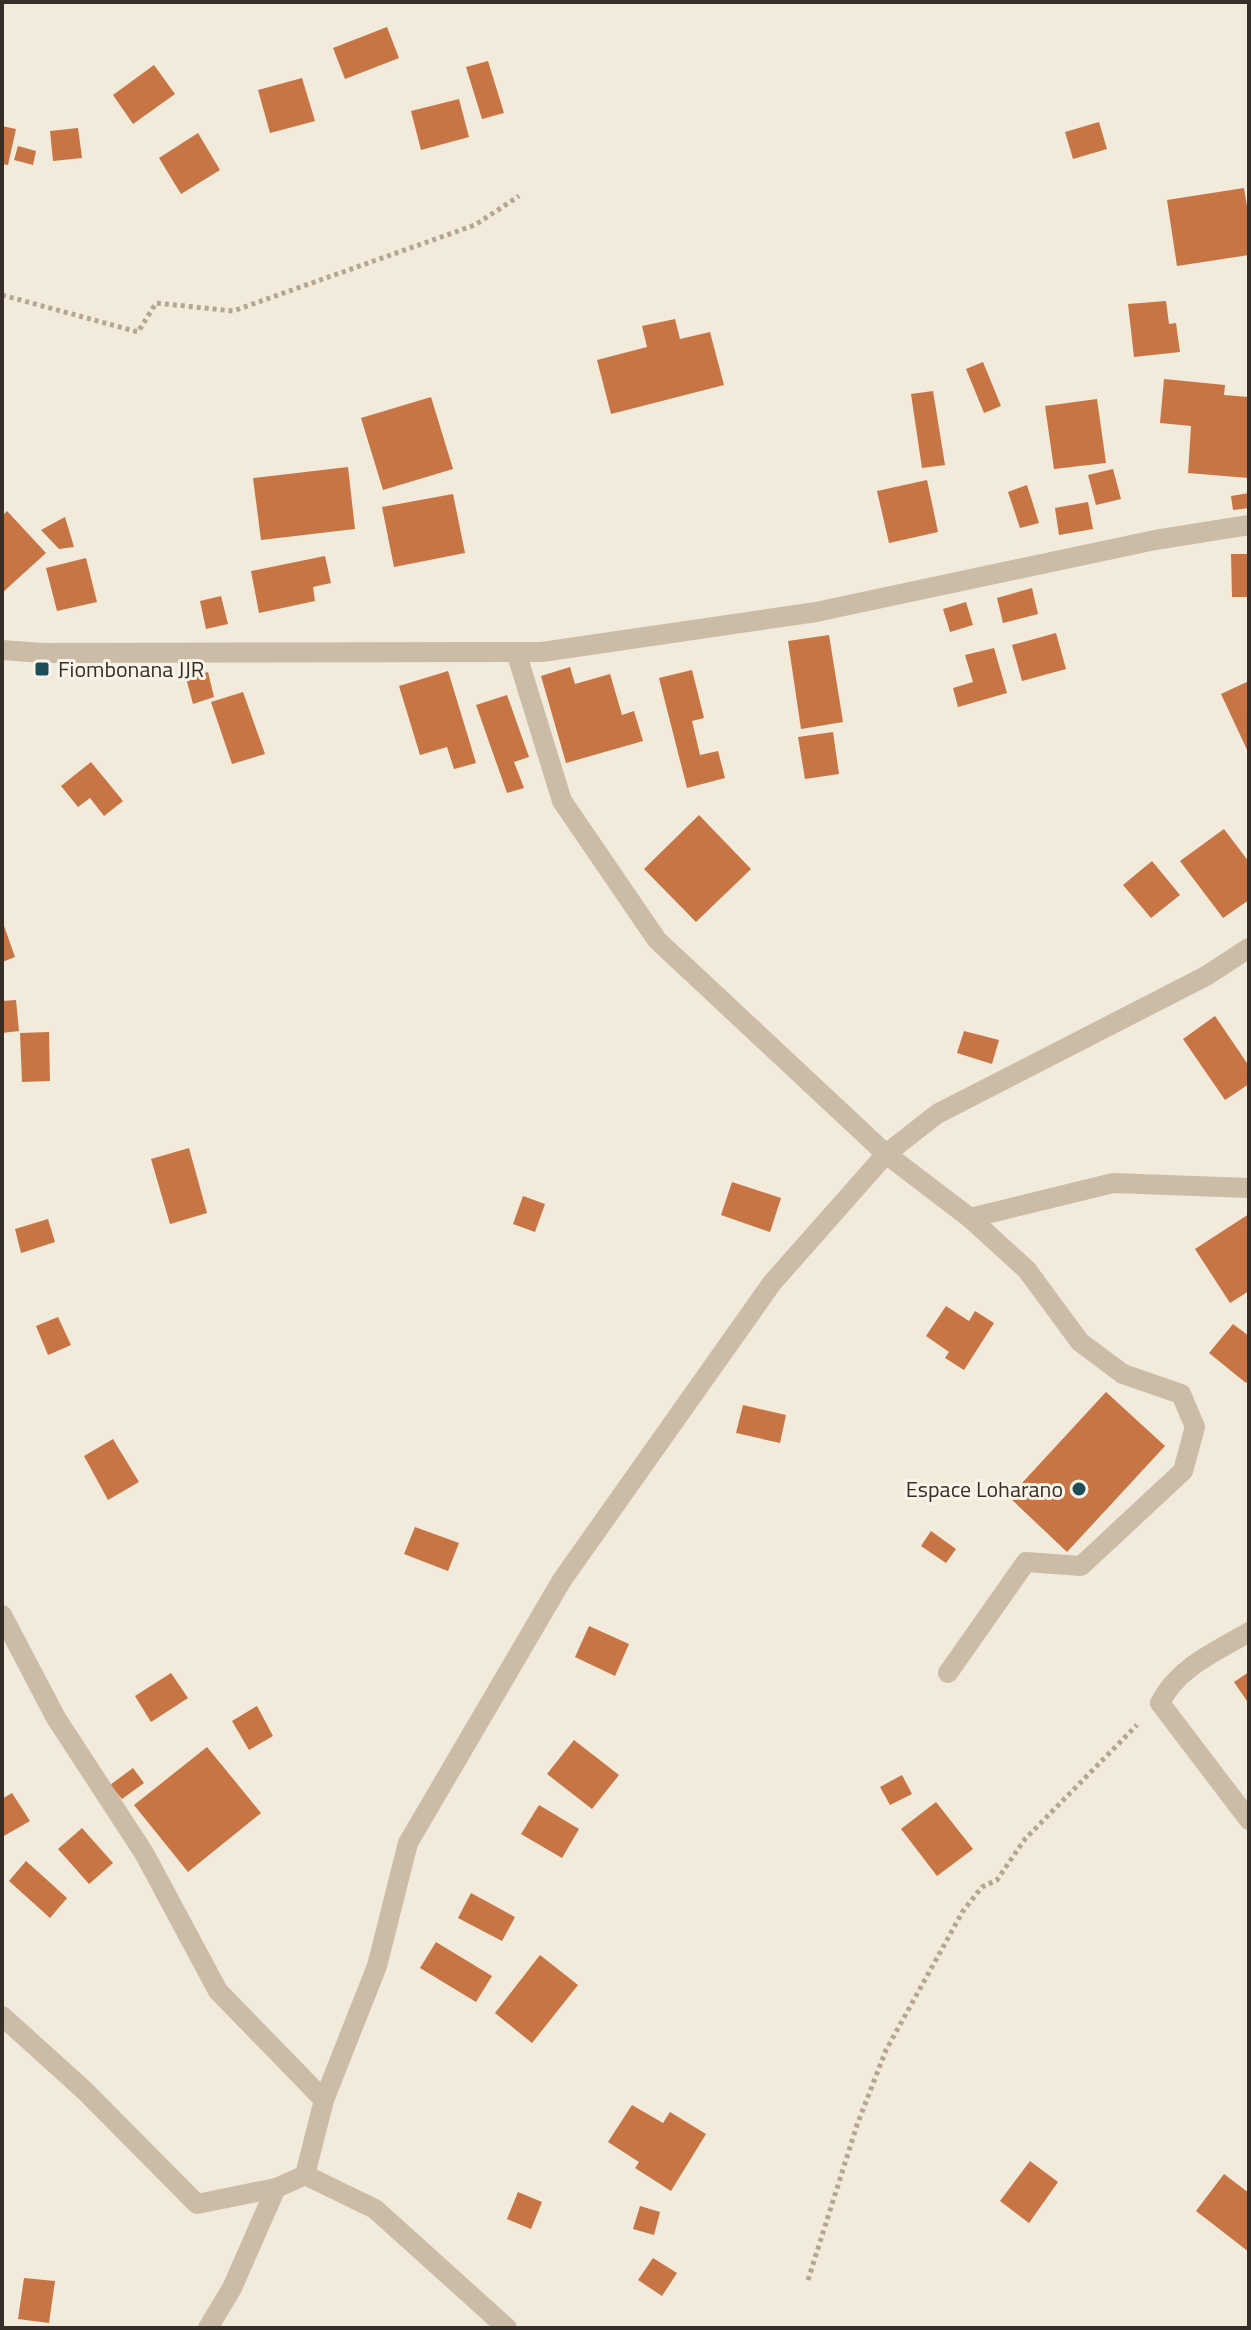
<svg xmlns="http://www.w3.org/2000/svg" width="1251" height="2330" font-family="'Titillium Web',sans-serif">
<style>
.building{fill:#c77545}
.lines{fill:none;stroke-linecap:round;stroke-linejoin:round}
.path{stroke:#b6a691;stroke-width:5;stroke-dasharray:4 4;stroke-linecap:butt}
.lane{stroke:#cabca7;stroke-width:20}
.street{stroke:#cabca7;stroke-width:20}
.poi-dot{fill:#1d4d58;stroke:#faf4e8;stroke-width:3}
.labels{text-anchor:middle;stroke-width:6;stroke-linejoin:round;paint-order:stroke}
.poi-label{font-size:22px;fill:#372e28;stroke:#faf4e8;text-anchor:start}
</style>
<rect width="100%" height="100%" fill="#f2eadb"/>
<!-- building -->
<g class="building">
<polygon points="387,27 399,58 345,79 333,48"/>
<polygon points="488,61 504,113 482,119 466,67"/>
<polygon points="154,65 175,94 133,124 113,95"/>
<polygon points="302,78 315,121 270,133 258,90"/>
<polygon points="459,99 469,137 421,150 411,111"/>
<polygon points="1099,122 1107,149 1073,159 1065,132"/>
<polygon points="2,126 16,129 8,165 2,164"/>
<polygon points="78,128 82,158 53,161 50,131"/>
<polygon points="198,133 220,170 181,194 159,158"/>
<polygon points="18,146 36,151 33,165 14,160"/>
<polygon points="1244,188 1249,218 1249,255 1177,266 1167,200"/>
<polygon points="1166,301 1169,324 1176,323 1180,352 1134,357 1128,304"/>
<polygon points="675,319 680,339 710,332 724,385 611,414 597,360 647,347 642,326"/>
<polygon points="983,362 1001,406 984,413 966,369"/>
<polygon points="1164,379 1225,385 1224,395 1249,397 1249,478 1188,473 1191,426 1160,423"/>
<polygon points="933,391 945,465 922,468 911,394"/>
<polygon points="431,397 453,469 383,490 361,418"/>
<polygon points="1097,399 1106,463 1054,469 1045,406"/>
<polygon points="348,467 355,529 261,540 253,478"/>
<polygon points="1113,469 1121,499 1096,505 1088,475"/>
<polygon points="927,480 938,532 889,543 877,491"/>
<polygon points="1027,485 1039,523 1020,528 1008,492"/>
<polygon points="1249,493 1249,508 1233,510 1231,496"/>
<polygon points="453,494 465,553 394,567 382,507"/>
<polygon points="1088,502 1093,529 1059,535 1055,508"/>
<polygon points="7,511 46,553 2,593 2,516"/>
<polygon points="65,517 74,547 59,549 41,530"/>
<polygon points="1231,554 1249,554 1249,597 1232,597"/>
<polygon points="325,556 331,583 313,587 315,601 259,613 251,571"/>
<polygon points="86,558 97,602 57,611 46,568"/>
<polygon points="1032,588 1038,614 1003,623 997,598"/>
<polygon points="221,596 228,624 206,629 200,601"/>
<polygon points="966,602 973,625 950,632 943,609"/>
<polygon points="1056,633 1066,669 1022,681 1012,645"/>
<polygon points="829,635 843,722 801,729 788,641"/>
<polygon points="994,648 1007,693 958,707 953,688 973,682 965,655"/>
<polygon points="570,667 575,684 610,674 622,715 634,711 643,741 566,763 541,676"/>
<polygon points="692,670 704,718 692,721 700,755 718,751 725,778 687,788 659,678"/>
<polygon points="448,671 476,763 454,769 447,747 420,755 399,686"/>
<polygon points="208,672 214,697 193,704 186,678"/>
<polygon points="1249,681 1249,754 1221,694"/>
<polygon points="243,692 265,754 232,764 211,702"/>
<polygon points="507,695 529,757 514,762 524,788 507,793 476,705"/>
<polygon points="833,732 839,774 805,779 798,737"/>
<polygon points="91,762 123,801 104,816 90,798 78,807 61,786"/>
<polygon points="699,815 751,869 696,922 644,869"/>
<polygon points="1224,829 1249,862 1249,900 1223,918 1180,861"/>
<polygon points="1152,861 1180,895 1151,918 1123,885"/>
<polygon points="2,920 15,957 2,962"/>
<polygon points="16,1000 19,1031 2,1033 2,1001"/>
<polygon points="1215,1016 1249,1066 1249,1084 1225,1100 1183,1039"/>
<polygon points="964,1031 999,1040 992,1064 957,1053"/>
<polygon points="49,1032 50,1081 22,1082 20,1033"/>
<polygon points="189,1148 207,1213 170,1224 151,1159"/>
<polygon points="732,1182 781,1198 770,1232 721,1215"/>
<polygon points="523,1196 545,1204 535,1232 513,1224"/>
<polygon points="1249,1214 1249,1291 1230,1303 1195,1249"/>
<polygon points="48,1219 55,1242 21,1253 15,1229"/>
<polygon points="946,1306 969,1321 975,1311 994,1323 964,1370 945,1358 949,1352 926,1336"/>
<polygon points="58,1317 71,1345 48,1355 36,1326"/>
<polygon points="1233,1324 1249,1336 1249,1379 1246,1383 1209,1353"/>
<polygon points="1106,1392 1165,1446 1067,1552 1009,1497"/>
<polygon points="743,1405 786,1415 780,1443 736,1433"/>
<polygon points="113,1439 139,1482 108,1500 84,1456"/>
<polygon points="415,1527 459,1543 448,1571 404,1554"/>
<polygon points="931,1531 956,1549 946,1563 921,1546"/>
<polygon points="589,1626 629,1644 615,1676 575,1657"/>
<polygon points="1249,1672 1249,1704 1234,1682"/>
<polygon points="171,1673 188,1698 151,1722 135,1696"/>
<polygon points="257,1706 273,1736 249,1750 232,1721"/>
<polygon points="574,1740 619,1775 592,1809 547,1774"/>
<polygon points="207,1747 261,1813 188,1872 134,1805"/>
<polygon points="133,1768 144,1783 122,1799 110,1785"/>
<polygon points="902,1775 912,1794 890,1805 880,1787"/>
<polygon points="12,1793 30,1821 2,1837 2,1799"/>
<polygon points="936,1802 973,1849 937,1876 901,1829"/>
<polygon points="539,1805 579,1829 562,1858 521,1834"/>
<polygon points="82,1828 113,1863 89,1884 58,1849"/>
<polygon points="26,1861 67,1898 50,1918 9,1881"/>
<polygon points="471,1893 515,1917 502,1941 458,1918"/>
<polygon points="436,1942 492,1976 476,2002 420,1968"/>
<polygon points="540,1955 578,1985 532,2043 495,2013"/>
<polygon points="632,2105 663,2123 670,2112 706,2134 671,2191 635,2168 639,2162 608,2142"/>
<polygon points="1030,2161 1058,2182 1029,2223 1000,2201"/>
<polygon points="1224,2174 1249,2193 1249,2252 1196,2211"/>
<polygon points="518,2192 542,2202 531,2229 507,2219"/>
<polygon points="640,2206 660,2212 654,2235 633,2229"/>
<polygon points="653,2258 677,2273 662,2296 638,2280"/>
<polygon points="24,2278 55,2281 49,2323 18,2319"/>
</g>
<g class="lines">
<!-- path -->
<g class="path">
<polyline points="2,295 138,332 156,303 233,311 475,225 519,196"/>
<polyline points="808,2280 857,2125 886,2050 963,1911 982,1887 997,1880 1025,1839 1137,1725"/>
</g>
<!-- lane -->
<polyline class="lane" points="948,1673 1026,1562 1081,1566 1183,1471 1195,1427 1181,1394 1123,1374"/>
<!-- street -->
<g class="street">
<polyline points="2,650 43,653 542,652 816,612 1155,540 1249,525"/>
<polyline points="516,652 562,801 657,940 886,1154 970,1218 1113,1183 1249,1188"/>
<polyline points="970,1218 1027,1270 1080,1342 1123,1374"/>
<polyline points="2,1615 56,1718 144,1853 218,1991 324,2100"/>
<path d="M1249 1632C1215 1652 1178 1667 1160 1703L1249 1820"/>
<polyline points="2,2016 84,2090 197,2204 276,2188"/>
<polyline points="305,2175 324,2100 377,1966 408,1843 562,1580 772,1283 886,1154 937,1114 1206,976 1249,948"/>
<polyline points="208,2328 232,2288 276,2188 305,2175 375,2209 507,2328"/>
</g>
</g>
<!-- markers -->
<g class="poi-dot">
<rect x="34" y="661" width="16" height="16" rx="4"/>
<circle cx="1079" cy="1489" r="8"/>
</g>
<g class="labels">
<!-- poi labels -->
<g class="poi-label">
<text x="58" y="677">Fiombonana JJR</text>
<text x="1063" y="1497" text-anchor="end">Espace Loharano</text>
</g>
</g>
<!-- border -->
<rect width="1251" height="2330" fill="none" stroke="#372e28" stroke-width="8"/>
</svg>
